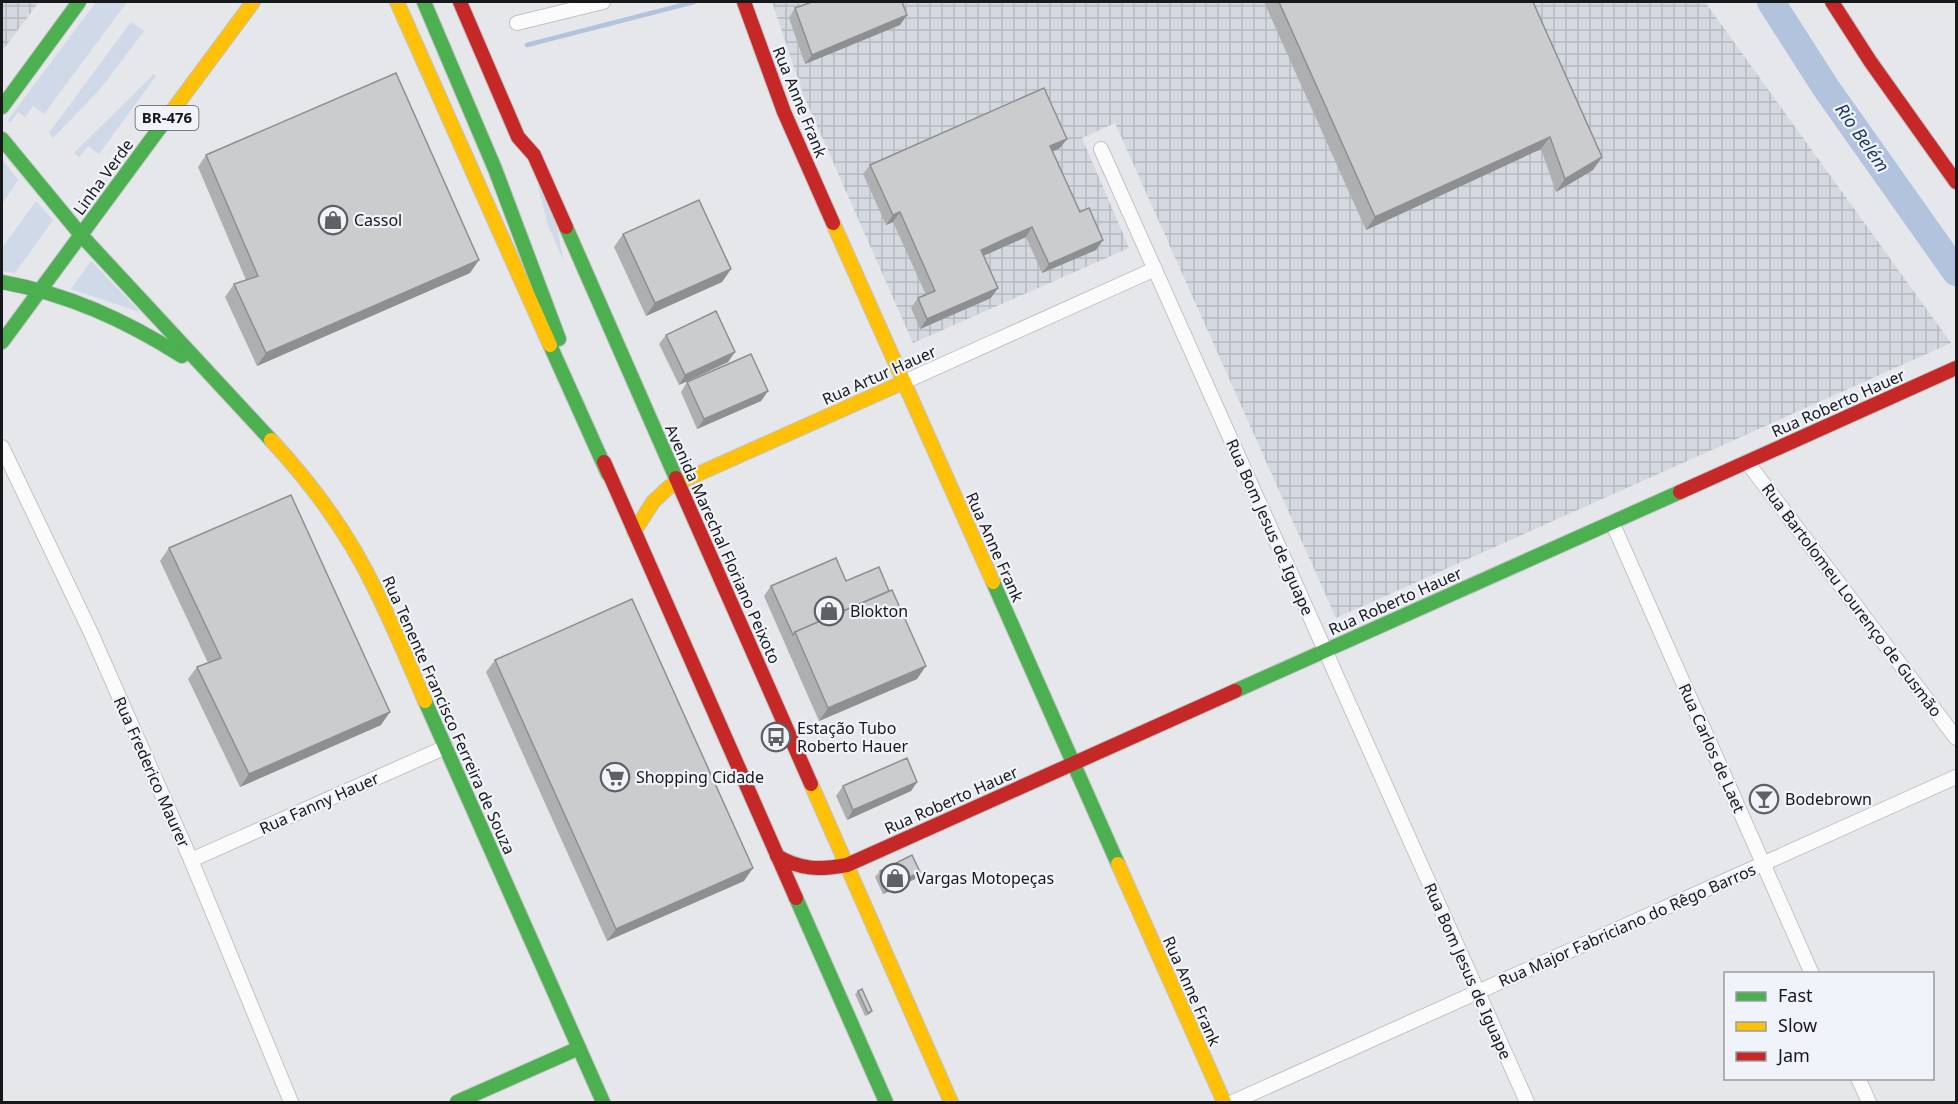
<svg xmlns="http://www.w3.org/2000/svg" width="1958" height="1104" font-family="'Noto Sans',sans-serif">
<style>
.industrial{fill:url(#industrial-grid)}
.grass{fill:#d0d9e8}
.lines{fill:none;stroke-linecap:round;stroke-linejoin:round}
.stream{stroke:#b2c3de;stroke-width:4.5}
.river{stroke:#b2c3de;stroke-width:28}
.street-casing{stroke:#c1c3c5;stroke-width:16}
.fast-casing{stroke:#c1c3c5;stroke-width:16}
.slow-casing{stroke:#c1c3c5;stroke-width:16}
.jam-casing{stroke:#c1c3c5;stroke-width:16}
.street{stroke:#fbfbfc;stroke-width:14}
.fast{stroke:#4caf50;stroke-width:14}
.slow{stroke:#ffc107;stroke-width:14}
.jam{stroke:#c62828;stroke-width:14}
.wall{fill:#aeafb1}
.shaded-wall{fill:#8d8f90}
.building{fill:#caccce;stroke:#8d8f90;stroke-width:1.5}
.labels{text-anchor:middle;stroke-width:4.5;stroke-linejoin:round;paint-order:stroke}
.shield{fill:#f0f4fa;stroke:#585a5d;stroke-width:1.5}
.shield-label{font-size:15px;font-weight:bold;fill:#17181a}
.street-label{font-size:16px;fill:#17181a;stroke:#f0f4fa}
.poi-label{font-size:16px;fill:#17181a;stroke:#f0f4fa;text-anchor:start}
.water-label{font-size:18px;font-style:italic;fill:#1d3868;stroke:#f0f4fa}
</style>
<defs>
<pattern id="industrial-grid" width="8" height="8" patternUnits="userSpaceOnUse" patternTransform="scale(1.5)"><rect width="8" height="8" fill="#d4d9e1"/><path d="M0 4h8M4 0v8" fill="none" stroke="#b5bac0"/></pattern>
</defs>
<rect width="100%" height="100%" fill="#e5e7ea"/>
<!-- industrial -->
<g class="industrial">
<polygon points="2,2 39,2 2,51"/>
<polygon points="772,2 1705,2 1951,343 1336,618 1115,123 1082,138 1129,248 913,343 803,94"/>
</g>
<!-- grass -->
<g class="grass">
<polygon points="96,2 127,2 44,114 33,106 25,117 18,112 10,123 8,120"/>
<polygon points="131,22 144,31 101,88 53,138 49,133"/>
<polygon points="154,74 156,76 99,154 88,146 79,157 74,153"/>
<polygon points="2,159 18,180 2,204"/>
<polygon points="537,183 556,223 564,262 548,225"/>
<polygon points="36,201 53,220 15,273 2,271 2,248"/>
<polygon points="91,261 140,312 71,289"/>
</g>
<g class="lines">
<!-- stream -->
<polyline class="stream" points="527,45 694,2"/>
<!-- river -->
<polyline class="river" points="1771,2 1826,88 1956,272"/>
<!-- street casing -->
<g class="street-casing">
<g id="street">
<polyline points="517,23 603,2"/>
<polyline points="1101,149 1527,1102"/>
<polyline points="904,382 1155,269"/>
<polyline points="2,447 91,633 191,860 291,1102"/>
<polyline points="1747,462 1956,738"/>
<polyline points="1612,522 1812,974"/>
<polyline points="191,860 446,747"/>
<polyline points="1858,1078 1869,1102"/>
<polyline points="1233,1102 1956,777"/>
</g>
</g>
<!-- fast casing -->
<g class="fast-casing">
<g id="fast">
<polyline points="424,2 495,169 559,339"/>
<polyline points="2,107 79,2"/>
<polyline points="2,139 81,235 271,440"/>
<polyline points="566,227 676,478"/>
<path d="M2 282C68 294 125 320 182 356"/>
<polyline points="2,342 170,114"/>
<polyline points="550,345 608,474"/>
<polyline points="993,582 1118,864"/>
<polyline points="1235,691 1680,492"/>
<polyline points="425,701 603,1102"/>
<polyline points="796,898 886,1102"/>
<polyline points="457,1102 579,1048"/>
</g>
</g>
<!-- slow casing -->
<g class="slow-casing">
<g id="slow">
<polyline points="397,2 550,345"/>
<polyline points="170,114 253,2"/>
<polyline points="833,223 993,582"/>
<path d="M271 440C312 484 350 536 376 591 394 627 409 664 425 701"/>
<polyline points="634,532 653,502 669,487 904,382"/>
<polyline points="811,784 951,1102"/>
<polyline points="1118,864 1224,1102"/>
</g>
</g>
<!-- jam casing -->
<g class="jam-casing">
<g id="jam">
<polyline points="460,2 518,137 534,155 566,227"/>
<polyline points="744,2 784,112 833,223"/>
<polyline points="1832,2 1870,61 1956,182"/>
<polyline points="604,462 796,898"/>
<polyline points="676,478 811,784"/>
<polyline points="1680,492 1956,368"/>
<path d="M777 856C801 870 820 870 847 865L1235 691"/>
</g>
</g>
<!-- street -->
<use href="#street" class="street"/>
<!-- fast -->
<use href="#fast" class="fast"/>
<!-- slow -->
<use href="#slow" class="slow"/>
<!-- jam -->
<use href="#jam" class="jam"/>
</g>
<!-- wall -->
<g class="wall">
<polygon points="1264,2 1533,2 1593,170 1556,192 1541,149 1366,230"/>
<polygon points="795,8 907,15 900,25 805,64 789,18"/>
<polygon points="1060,148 1053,151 1080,212 1103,240 1096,250 1042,273 1026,237 983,256 991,298 920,329 911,308 918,298 926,295 893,222 886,225 863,174 870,165"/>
<polygon points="206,155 470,273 257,366 225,297 234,284 246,280 198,167"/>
<polygon points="623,234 731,269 722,282 646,316 614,247"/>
<polygon points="666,335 735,352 728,362 679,385 659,344"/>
<polygon points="687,382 768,391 761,401 697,429 681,392"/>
<polygon points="169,548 381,725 240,787 188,679 197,667 208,663 160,561"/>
<polygon points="846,581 917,679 819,721 764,596 771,586"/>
<polygon points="495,660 744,881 607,941 486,672"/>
<polygon points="771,724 783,747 779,749 768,727"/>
<polygon points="917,782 911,791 847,820 836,796 843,786"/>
<polygon points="880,871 915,879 883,894 875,877"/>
<polygon points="858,991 872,1011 870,1014 865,1016 855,994"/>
</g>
<!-- shaded-wall -->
<g class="shaded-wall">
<polygon points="907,15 900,25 805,64 812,55"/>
<polygon points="1550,137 1541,149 1366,230 1375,217"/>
<polygon points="1067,139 1060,148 1043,156 1050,146"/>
<polygon points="1602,157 1593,170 1556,192 1565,179"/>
<polygon points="900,212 893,222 886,225 893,215"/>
<polygon points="1032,227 1026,237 974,260 981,250"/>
<polygon points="1103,240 1096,250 1042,273 1049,264"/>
<polygon points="479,260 470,273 257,366 266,353"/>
<polygon points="731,269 722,282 646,316 655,303"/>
<polygon points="998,288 991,298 920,329 927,319"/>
<polygon points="735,352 728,362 679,385 685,375"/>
<polygon points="768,391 761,401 697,429 704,419"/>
<polygon points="926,666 917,679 819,721 828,708"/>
<polygon points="390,712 381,725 240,787 249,774"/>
<polygon points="917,782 911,791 847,820 853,810"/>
<polygon points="753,868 744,881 607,941 616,929"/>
<polygon points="920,872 915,879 883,894 888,888"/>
</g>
<!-- building -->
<g class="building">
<polygon points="812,2 902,2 907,15 812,55 795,8"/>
<polygon points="1279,2 1533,2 1602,157 1565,179 1550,137 1375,217"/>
<polygon points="396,73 479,260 266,353 234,284 258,276 206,155"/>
<polygon points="1044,88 1067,139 1050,146 1080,212 1089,208 1103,240 1049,264 1032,227 1007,238 981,250 998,288 927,319 918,298 935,291 900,212 893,215 870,165"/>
<polygon points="699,200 731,269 655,303 623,234"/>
<polygon points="716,311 735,352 685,375 666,335"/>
<polygon points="751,354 768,391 704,419 687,382"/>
<polygon points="291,495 390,712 249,774 197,667 221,658 169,548"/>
<polygon points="836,558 846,581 879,567 889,591 795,632 793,635 771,586"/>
<polygon points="892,590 926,666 828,708 795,632"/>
<polygon points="632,599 753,868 616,929 495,660"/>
<polygon points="775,722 785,744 781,746 771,724"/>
<polygon points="907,758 917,782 853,810 843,786"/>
<polygon points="912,855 920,872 888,888 880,871"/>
<polygon points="862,989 872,1011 868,1013 858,991"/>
</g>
<!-- icons -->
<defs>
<g id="shop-ring" transform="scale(1.5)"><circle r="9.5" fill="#f0f4fa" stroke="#5f6063" stroke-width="1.5"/><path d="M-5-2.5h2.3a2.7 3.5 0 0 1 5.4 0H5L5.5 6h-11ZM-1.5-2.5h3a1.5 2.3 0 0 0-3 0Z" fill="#5f6063"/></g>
<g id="bus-ring" transform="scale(1.5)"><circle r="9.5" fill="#f0f4fa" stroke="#5f6063" stroke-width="1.5"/><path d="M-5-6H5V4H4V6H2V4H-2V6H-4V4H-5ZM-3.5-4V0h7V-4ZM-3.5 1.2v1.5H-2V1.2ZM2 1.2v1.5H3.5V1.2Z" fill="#5f6063"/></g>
<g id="supermarket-ring" transform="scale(1.5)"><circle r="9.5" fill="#f0f4fa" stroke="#5f6063" stroke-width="1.5"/><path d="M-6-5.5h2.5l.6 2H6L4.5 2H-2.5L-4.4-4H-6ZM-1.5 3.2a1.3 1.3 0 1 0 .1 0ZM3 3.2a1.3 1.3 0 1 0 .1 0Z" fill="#5f6063"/></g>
<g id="bar-ring" transform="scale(1.5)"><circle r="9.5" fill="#f0f4fa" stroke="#5f6063" stroke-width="1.5"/><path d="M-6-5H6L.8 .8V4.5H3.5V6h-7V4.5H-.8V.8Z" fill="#5f6063"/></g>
</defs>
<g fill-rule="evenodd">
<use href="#shop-ring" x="333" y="220"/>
<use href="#shop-ring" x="829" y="611"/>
<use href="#bus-ring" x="776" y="737"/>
<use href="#supermarket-ring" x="615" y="777"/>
<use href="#bar-ring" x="1764" y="799"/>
<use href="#shop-ring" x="895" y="878"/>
</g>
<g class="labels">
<!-- shield labels -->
<rect class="shield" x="135.5" y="106" width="63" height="24" rx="4.5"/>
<g class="shield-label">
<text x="167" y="123">BR-476</text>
</g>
<!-- street labels -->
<g class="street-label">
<text transform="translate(800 102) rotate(68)" y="6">Rua Anne Frank</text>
<text transform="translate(103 177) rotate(-54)" y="6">Linha Verde</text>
<text transform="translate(879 375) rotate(-24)" y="6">Rua Artur Hauer</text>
<text transform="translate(1838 403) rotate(-24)" y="6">Rua Roberto Hauer</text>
<text transform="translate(1270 527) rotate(66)" y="6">Rua Bom Jesus de Iguape</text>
<text transform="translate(723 544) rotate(66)" y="6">Avenida Marechal Floriano Peixoto</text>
<text transform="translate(995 547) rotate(66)" y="6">Rua Anne Frank</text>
<text transform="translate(1852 600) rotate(53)" y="6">Rua Bartolomeu Lourenço de Gusmão</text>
<text transform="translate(1395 601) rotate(-24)" y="6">Rua Roberto Hauer</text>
<text transform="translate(449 715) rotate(66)" y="6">Rua Tenente Francisco Ferreira de Souza</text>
<text transform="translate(1712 748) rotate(66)" y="6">Rua Carlos de Laet</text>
<text transform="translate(152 772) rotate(66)" y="6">Rua Frederico Maurer</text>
<text transform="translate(951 800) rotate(-24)" y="6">Rua Roberto Hauer</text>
<text transform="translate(319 803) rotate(-24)" y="6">Rua Fanny Hauer</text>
<text transform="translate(1627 925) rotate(-24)" y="6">Rua Major Fabriciano do Rêgo Barros</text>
<text transform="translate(1468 971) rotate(66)" y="6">Rua Bom Jesus de Iguape</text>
<text transform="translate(1192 991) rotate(66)" y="6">Rua Anne Frank</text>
</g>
<!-- poi labels -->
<g class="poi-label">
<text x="354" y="226">Cassol</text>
<text x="850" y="617">Blokton</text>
<text x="797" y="734">Estação Tubo<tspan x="797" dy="18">Roberto Hauer</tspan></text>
<text x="636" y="783">Shopping Cidade</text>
<text x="1785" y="805">Bodebrown</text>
<text x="916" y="884">Vargas Motopeças</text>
</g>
<!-- water labels -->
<g class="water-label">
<text transform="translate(1862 138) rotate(55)" y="6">Rio Belém</text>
</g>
</g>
<!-- border -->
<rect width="1958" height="1104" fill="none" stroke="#17181a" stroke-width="6"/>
<!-- legend -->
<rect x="1724" y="972" width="210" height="108" fill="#f0f4fa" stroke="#999ca0" stroke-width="1.5"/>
<rect x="1736" y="992" width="30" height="9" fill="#4caf50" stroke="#999ca0" stroke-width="1.5"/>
<text x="1778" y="1002" font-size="18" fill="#17181a">Fast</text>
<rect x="1736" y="1022" width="30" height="9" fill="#ffc107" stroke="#999ca0" stroke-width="1.5"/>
<text x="1778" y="1032" font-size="18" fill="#17181a">Slow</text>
<rect x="1736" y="1052" width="30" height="9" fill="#c62828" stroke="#999ca0" stroke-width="1.5"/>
<text x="1778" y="1062" font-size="18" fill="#17181a">Jam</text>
</svg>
